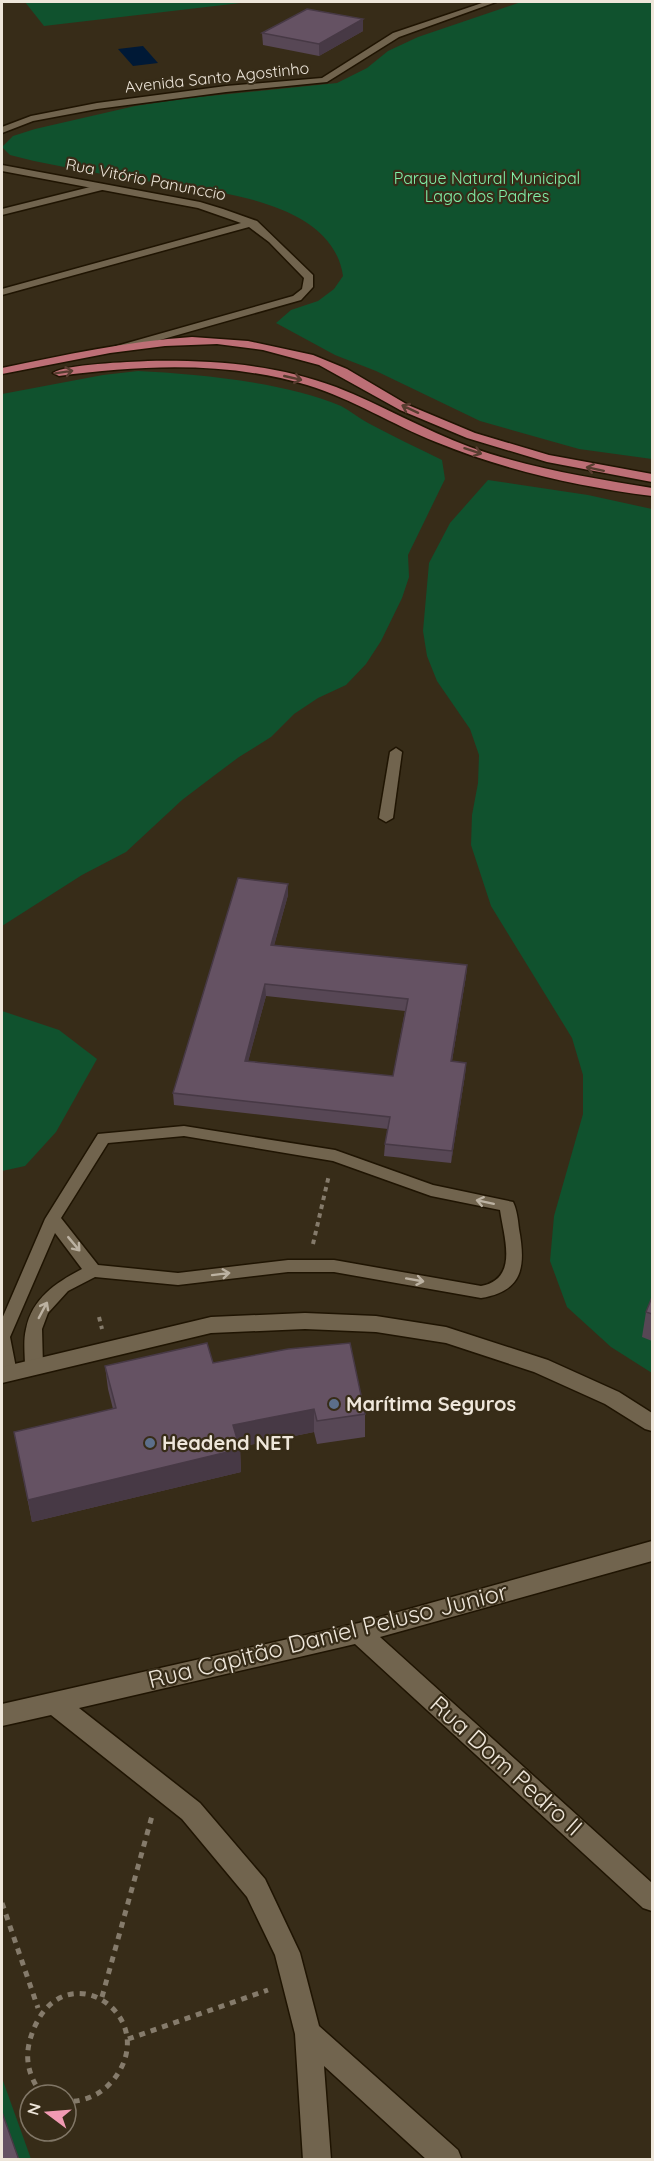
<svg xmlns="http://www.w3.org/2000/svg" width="654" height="2161" font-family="Quicksand,sans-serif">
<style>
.green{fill:#10522e}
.water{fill:#001936}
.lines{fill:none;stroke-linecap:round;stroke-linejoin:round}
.service-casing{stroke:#1f1402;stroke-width:3}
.minor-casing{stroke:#1f1402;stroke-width:3}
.tertiary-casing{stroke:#1f1402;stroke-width:3}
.secondary-casing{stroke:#1f1402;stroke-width:3}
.primary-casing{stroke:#1f1402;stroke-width:3}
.path-far1{stroke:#857b6b;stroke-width:4;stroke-dasharray:4.5 4.5;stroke-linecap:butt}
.path{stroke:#857b6b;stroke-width:5;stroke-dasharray:6 6;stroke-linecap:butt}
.service{fill:#71644e;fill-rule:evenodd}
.minor{fill:#71644e;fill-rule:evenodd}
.tertiary{fill:#71644e;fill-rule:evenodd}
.secondary{fill:#71644e;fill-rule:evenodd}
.primary{fill:#bd6f76;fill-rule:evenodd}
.wall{fill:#574755;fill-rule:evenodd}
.shaded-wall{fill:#473945}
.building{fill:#655263;stroke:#473945;stroke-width:1.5;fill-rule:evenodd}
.oneway{stroke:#583d30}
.oneway2{stroke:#bcb2a2}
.service-dot{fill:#5c6f8a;stroke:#372c18;stroke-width:2}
.labels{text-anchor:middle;stroke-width:4.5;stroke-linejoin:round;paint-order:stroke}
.far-street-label{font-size:16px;fill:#eee6da;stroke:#372c18}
.far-park-label{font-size:16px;fill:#82f0a9;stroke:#372c18}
.poi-label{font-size:20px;font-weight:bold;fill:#eee6da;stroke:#372c18;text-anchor:start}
.near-street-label{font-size:24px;fill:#eee6da;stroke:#372c18}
</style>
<rect width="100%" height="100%" fill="#372c18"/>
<!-- green -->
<g class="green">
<polygon points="25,2 249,2 44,26"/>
<path d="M521 2H652V459L579 449 480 421 376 371 335 355 276 323 291 310 318 301 334 289 343 276C332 198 207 191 146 181 109 176 71 168 34 161L10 155 2 147 13 136 35 129 135 106 189 98 337 83 367 68 388 51 418 37Z"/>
<path d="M138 371C197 374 286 382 341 406 350 411 359 418 368 423 392 436 418 448 442 460L445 479 408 555 409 577 402 598 381 641 366 664 346 685 318 698 294 714 271 737 239 757 211 778 182 800 126 852 82 875 2 926V394L103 375Z"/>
<polygon points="488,480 588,495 652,509 652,1373 611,1347 567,1307 550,1261 554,1216 583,1114 583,1075 572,1038 491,906 471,845 472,815 478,783 479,755 470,729 437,681 427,656 423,631 429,563 450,523"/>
<polygon points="2,1011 59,1030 97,1059 56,1132 25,1166 2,1171"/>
<polygon points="2,2078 31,2159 2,2159"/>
</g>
<!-- water -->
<polygon class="water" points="143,46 158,63 133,66 118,49"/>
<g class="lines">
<!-- service casing -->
<g class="service-casing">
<g id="service">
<polygon points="396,748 402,752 393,818 386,822 379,818 390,752"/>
<path d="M184 1126 335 1150 433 1185 513 1202C517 1210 518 1220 519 1229 526 1267 523 1291 481 1298L334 1272H288L178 1285 95 1277 68 1291 48 1313 42 1329 43 1367 40 1372 34 1374 28 1372 25 1367C25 1355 23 1341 26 1329 32 1298 57 1282 82 1269L55 1233 10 1337 17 1373 14 1378 8 1380 2 1378V1319L45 1219 98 1134ZM184 1136 333 1161 431 1196 500 1210C504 1238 519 1279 481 1286L334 1260H288L178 1273 98 1265 61 1218 108 1143Z"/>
</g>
</g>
<!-- minor casing -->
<g class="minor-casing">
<g id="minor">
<polygon points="485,2 496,2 399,37 327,82 226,92 97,109 33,121 2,133 2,127 31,116 97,103 226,86 322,78 393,33"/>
<polygon points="102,184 107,187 106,189 2,215 2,209"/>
<polygon points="652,1541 652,1561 380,1637 652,1883 652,1911 643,1908 355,1644 79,1708 200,1803 265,1879 300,1953 319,2026 458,2150 462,2160 427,2160 324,2066 331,2160 303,2160 295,2034 275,1955 247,1897 182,1819 51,1715 2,1726 2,1704 359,1623"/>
</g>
</g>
<!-- tertiary casing -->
<g class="tertiary-casing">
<polygon id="tertiary" points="2,165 200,202 223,209 257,221 313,275 313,287 301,300 121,351 113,351 113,347 293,296 302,289 304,278 269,242 249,227 2,295 2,289 241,223 198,208 2,171"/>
</g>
<!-- secondary casing -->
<g class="secondary-casing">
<polygon id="secondary" points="305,1313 376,1316 446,1327 548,1360 619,1392 652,1413 652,1431 645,1429 605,1404 534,1372 446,1343 376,1332 305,1329 211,1333 2,1383 2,1367 211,1317"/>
</g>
<!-- primary casing -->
<g class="primary-casing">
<g id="primary">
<path d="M192 337 248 341 313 355 347 369 408 405 475 433 549 455 652 474V482L547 462 467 438 400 410 319 365 263 350 217 344 165 346 110 353 2 374V368C65 355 127 341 192 337Z"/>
<path d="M148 361C211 360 276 364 336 387 382 405 424 430 470 447 529 468 591 478 652 488V496C580 487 504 470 436 442 393 425 353 399 307 385 227 361 141 365 59 376L53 373C64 364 130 362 148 361Z"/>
</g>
</g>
<!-- path-far1 -->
<g class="path-far1">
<polyline points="313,1244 329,1175"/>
<polyline points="99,1317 102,1329"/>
</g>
<!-- path -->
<g class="path">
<polyline points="2,1903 38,2008"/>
<polyline points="102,1997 152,1816"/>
<polyline points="128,2039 268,1990"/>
<path d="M42 2095C26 2072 23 2053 35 2026 68 1953 162 2017 114 2079 101 2095 86 2101 66 2102"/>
</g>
<!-- service -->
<use href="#service" class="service"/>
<!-- minor -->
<use href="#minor" class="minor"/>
<!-- tertiary -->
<use href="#tertiary" class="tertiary"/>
<!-- secondary -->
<use href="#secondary" class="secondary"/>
<!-- primary -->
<use href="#primary" class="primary"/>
</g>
<!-- wall -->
<g class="wall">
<polygon points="363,31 319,56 263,45 262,33"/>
<path d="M288 884V895L274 945 467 965 466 976 452 1061 466 1063 465 1075 451 1163 384 1156 385 1144 388 1129 174 1105 173 1093ZM266 996 405 1011 393 1076 248 1061Z"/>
<polygon points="652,1297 652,1341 642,1337 646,1312"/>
<polygon points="213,1363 365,1414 365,1437 317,1444 314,1432 240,1447 241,1472 32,1522 14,1432 113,1409 108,1389 105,1366"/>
</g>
<!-- shaded-wall -->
<g class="shaded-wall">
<polygon points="363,19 363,31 319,56 319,44"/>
<polygon points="288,884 288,895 271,957 271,945"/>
<polygon points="467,965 466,976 450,1073 451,1061"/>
<polygon points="265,984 266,996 245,1073 245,1061"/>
<polygon points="466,1063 465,1075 451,1163 452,1151"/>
<polygon points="314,1409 314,1432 234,1448 233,1425"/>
<polygon points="240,1449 241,1472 32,1522 28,1500"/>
</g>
<!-- building -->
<g class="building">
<polygon points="307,9 363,19 319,44 262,33"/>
<path d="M238 878 288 884 271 945 467 965 451 1061 466 1063 452 1151 385 1144 390 1117 173 1093ZM265 984 408 999 393 1076 245 1061Z"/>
<polygon points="652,1297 652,1314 646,1312"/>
<polygon points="207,1343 213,1363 288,1349 350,1343 365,1414 317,1421 314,1409 233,1425 240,1449 28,1500 14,1432 116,1408 105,1366"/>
<polygon points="2,2112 19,2160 2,2160"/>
</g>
<!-- one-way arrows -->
<defs><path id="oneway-shaft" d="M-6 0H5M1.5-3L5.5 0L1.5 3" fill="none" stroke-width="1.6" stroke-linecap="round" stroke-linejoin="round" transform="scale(1.5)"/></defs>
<g class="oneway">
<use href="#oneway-shaft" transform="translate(64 372) rotate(-9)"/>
<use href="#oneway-shaft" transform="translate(293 378) rotate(13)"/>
<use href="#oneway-shaft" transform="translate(410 409) rotate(-155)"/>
<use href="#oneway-shaft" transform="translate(473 451) rotate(18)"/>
<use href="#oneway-shaft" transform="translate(595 469) rotate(-168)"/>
</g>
<g class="oneway2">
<use href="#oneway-shaft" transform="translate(485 1202) rotate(-168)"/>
<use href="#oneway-shaft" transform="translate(74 1244) rotate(50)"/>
<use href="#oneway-shaft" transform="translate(221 1274) rotate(-7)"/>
<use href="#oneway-shaft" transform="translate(415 1280) rotate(10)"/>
<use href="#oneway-shaft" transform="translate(43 1310) rotate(-62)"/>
</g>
<!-- markers -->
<g class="service-dot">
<circle cx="334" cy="1404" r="6"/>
<circle cx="150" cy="1443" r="6"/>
</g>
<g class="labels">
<!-- far-street labels -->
<g class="far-street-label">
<text transform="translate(217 77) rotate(-6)" y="6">Avenida Santo Agostinho</text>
<text transform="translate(146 179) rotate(11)" y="6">Rua Vitório Panunccio</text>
</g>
<!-- far-park labels -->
<g class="far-park-label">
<text x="487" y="184">Parque Natural Municipal<tspan x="487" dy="18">Lago dos Padres</tspan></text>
</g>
<!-- poi labels -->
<g class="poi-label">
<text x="346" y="1411">Marítima Seguros</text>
<text x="162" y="1450">Headend NET</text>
</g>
<!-- near-street labels -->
<g class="near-street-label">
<text transform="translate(328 1636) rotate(-14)" y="8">Rua Capitão Daniel Peluso Junior</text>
<text transform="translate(506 1766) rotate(42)" y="8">Rua Dom Pedro II</text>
</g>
</g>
<!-- border -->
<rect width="654" height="2161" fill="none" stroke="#eee6da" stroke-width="6"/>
<!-- north arrow -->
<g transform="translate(48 2113) rotate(286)"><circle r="28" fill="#372c18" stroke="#807666" stroke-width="1.5"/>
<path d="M0-4.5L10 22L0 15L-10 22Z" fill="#f19ab3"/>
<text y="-9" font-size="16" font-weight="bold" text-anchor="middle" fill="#eee6da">N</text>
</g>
</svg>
